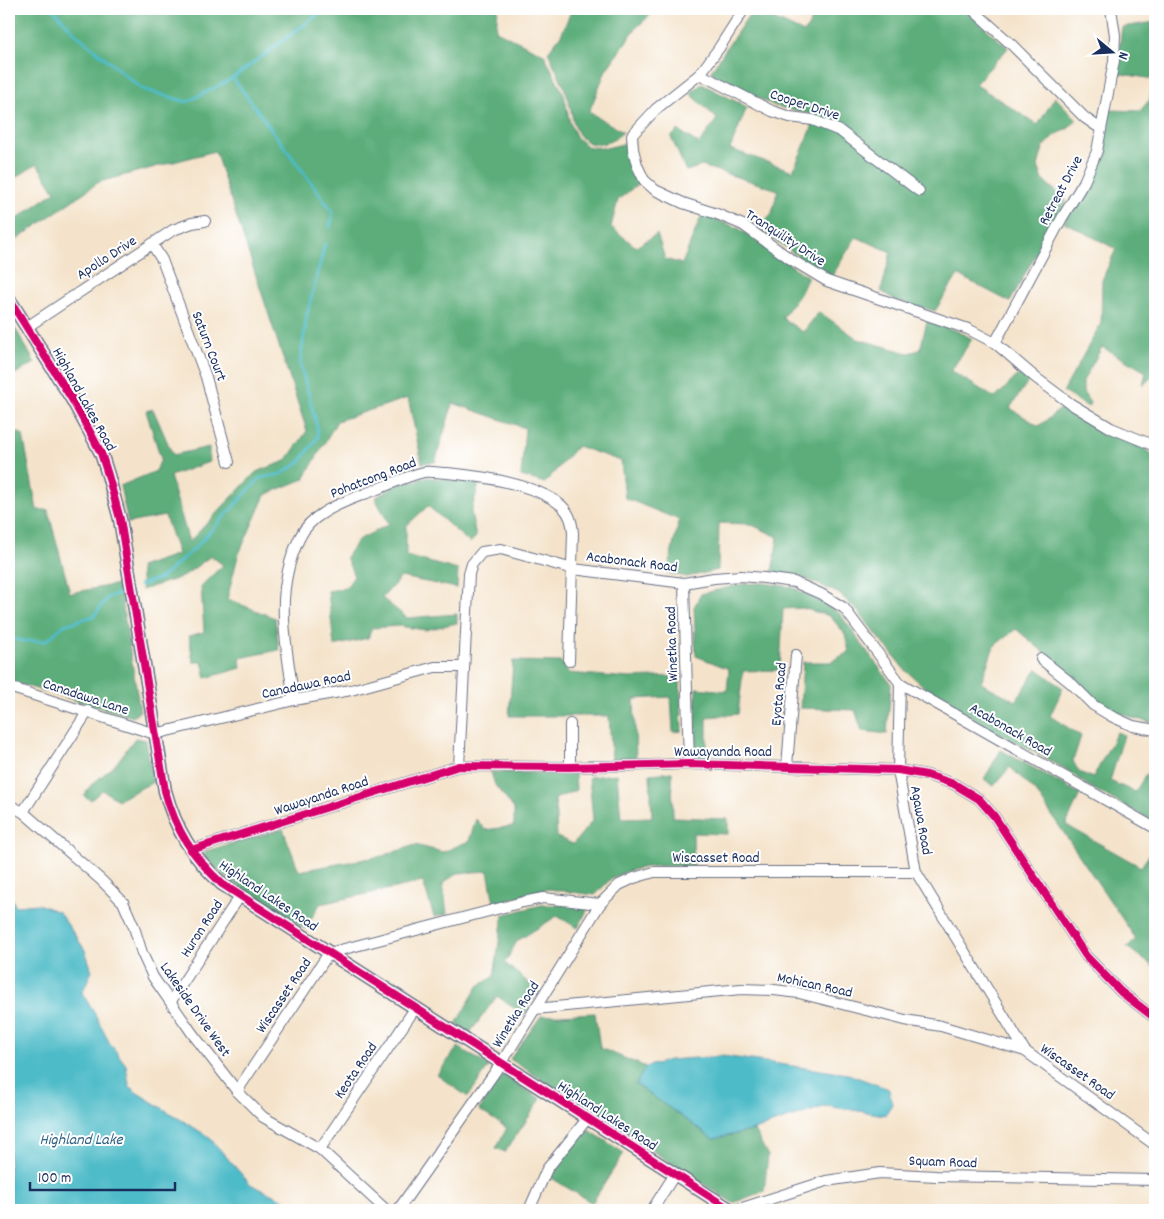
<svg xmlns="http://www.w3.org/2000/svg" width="1164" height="1219" font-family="Dekko,sans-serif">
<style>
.forest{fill:#5bad7a;stroke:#3b6e6c}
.water{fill:#4ebbc8;stroke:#347593}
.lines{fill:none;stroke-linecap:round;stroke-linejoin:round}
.stream{stroke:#4ebbc8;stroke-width:3}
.minor-casing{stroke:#676e84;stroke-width:12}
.tertiary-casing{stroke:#676e84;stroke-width:15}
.minor{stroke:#fff;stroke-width:10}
.tertiary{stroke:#fff;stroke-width:12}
.cycleway-casing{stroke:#fff;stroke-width:11}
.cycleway{stroke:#d6006c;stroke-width:8}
.labels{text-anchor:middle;stroke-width:4;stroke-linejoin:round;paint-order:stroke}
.street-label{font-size:15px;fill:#1b2f5e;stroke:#fff}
.water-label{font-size:16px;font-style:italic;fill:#2d6083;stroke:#fff}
</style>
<rect width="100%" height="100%" fill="#fff"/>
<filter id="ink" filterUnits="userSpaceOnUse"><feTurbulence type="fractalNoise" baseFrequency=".02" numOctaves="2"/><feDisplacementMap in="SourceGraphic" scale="10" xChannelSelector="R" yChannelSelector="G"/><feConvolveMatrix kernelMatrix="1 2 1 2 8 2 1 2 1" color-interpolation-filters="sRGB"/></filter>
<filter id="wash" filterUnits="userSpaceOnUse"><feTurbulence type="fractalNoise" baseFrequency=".0096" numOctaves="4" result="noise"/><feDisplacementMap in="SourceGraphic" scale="20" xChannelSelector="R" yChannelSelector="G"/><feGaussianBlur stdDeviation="1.12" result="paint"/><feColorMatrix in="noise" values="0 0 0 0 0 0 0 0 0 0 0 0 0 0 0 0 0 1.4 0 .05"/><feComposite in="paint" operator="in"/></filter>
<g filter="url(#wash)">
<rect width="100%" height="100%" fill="#f4e3ca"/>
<!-- forest -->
<g class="forest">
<polygon points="9,9 498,9 496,31 544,54 564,95 570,123 577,138 588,147 606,148 627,143 629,154 640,182 618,200 611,227 636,247 657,234 665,259 682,264 702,214 738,228 808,277 800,294 782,318 803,332 819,312 858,339 908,353 920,350 927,321 962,333 972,339 951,371 995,398 1020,373 1029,380 1010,408 1039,426 1064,406 1110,432 1142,446 1155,458 1155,723 1136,719 1112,710 1094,697 1077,680 1016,629 994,646 981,683 1016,701 1037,669 1063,688 1050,716 1081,736 1073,761 1079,772 1093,778 1117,732 1124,735 1110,781 1135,792 1154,762 1155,762 1155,822 1090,787 1064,768 992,729 928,690 904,669 857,610 838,593 799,576 772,572 778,537 750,524 719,523 718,570 687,577 667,573 679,520 625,498 621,461 577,446 545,483 521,476 525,428 453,403 435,462 422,463 408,398 337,421 304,479 265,495 238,556 227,599 275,618 279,650 240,658 241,668 206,678 202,662 193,662 189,636 204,632 201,586 223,565 211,556 182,577 142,590 140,567 178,554 165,516 128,523 120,486 156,471 161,459 146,411 153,409 173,455 209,447 209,462 170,476 189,542 256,472 286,461 307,431 215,151 99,182 9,245 9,224 55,192 37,164 9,182"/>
<path d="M572 9H657L636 28 606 70 589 112 623 132C614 140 608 144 596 144 572 143 573 112 567 95 562 80 554 66 548 52L561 35Z"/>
<polygon points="753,9 804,33 819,9 964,9 1008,48 975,84 1038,125 1055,97 1077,119 1069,128 1055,135 1043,148 1038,166 1043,180 1067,201 1056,217 1010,302 958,275 935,311 895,300 881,291 891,252 856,237 832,276 813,267 759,228 772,213 778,190 702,166 686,171 671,137 678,130 699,144 717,119 690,93 702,84 747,107 730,149 793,171 812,128 810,114 775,106 718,79 711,71"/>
<polygon points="1155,22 1155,374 1143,385 1146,372 1102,347 1083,381 1083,392 1090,403 1088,407 1063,392 1101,323 1102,280 1116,249 1064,222 1091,177 1098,163 1109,110 1140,111 1150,99 1153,79 1116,73 1122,27"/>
<polygon points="9,319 18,333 35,363 9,377"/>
<polygon points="9,427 23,435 37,510 48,510 70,593 119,584 140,711 133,717 16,683 9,679"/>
<polygon points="427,477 479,484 471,512 476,537 470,543 428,506 406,526 406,556 458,570 457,588 401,577 382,598 407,618 457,614 457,623 425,630 399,626 372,628 368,638 334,646 328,591 346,588 354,576 346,557 358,540 389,524 375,498 395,486"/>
<polygon points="763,583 792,587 818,600 840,614 891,684 887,734 862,731 855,710 800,708 803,662 830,662 849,652 845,634 830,616 802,608 783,609 780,670 743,671 738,714 707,717 707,757 696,757 696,688 727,691 729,669 696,656 694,607 701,594 743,584"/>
<polygon points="513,661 561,662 568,673 630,678 680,676 682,731 673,732 671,697 634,699 636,760 612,761 609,716 509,716"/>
<polygon points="135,738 146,740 153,782 118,800 102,790 91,800 84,796 90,786 115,765"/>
<polygon points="1001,750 1080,794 1066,825 1141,867 1155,846 1155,968 1127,947 1136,939 1036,792 1010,767 994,786 984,779"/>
<path d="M491 772 575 774 576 790 555 799 557 837 573 844 593 820 589 777 617 774 621 818 652 817 650 774 672 772 673 817 728 819V834L693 833 694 866C666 866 633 863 609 881 604 885 600 891 595 895L548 889 494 903 488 871 458 873 443 883 447 914 434 917 423 882 320 904 305 929 226 878 204 857 206 851 283 829 299 871 382 856 415 845 443 852 469 841 476 819 485 830 514 826V809L495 785Z"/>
<polygon points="541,905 565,905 588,908 578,928 557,916 517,941 505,963 537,990 524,1015 497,996 470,1033 456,1024 478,986 494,977 503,915"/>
<polygon points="595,1013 600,1048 646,1067 636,1084 713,1139 754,1130 768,1156 764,1191 733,1203 510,1059 541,1016"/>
<polygon points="458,1047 489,1066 468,1097 437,1075"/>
<polygon points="503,1075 541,1099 505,1152 496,1148 507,1128 479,1110"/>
<polygon points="589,1130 624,1153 592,1203 550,1177 561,1159"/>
</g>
<!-- water -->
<g class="water">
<polygon points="9,890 15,906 38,904 59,912 85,950 92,971 82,993 95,1014 109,1042 126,1065 129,1085 136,1092 209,1137 250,1184 286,1201 298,1210 9,1210"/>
<polygon points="723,1056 848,1074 889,1089 892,1104 885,1115 826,1106 754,1130 713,1139 636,1084 646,1067 669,1060"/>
</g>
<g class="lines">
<!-- stream -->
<g class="stream">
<polyline points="53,9 76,34 142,89 187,102 233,78"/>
<polyline points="325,9 233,78 333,212 330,227"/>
<polyline points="140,585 161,578 194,549 260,478 281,474 300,462 318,437 316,422 300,363 307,314 325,244"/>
<polyline points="9,637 22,641 46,641 64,625 94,616 108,597 124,592"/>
</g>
</g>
</g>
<g filter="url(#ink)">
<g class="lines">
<!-- minor casing -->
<g class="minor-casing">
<g id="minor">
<polyline points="744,9 719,48 700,74 656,109 632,135 633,149 637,165 644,180 655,190 683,203 717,214 743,225 792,260 827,281 968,329 995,343 1036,378 1071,404 1111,428 1155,446"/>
<polyline points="972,9 1012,45 1085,118 1101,129"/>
<polyline points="700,74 772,111 790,117 813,120 840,131 919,191"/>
<polyline points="152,244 162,260 206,377 229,462"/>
<polyline points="27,327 173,230 192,223 205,221"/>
<polyline points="995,343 1062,218 1084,182 1097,151 1114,61 1115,35 1111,9"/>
<polyline points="684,583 689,764"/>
<polyline points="1041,659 1071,683 1093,705 1111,716 1133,726 1155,730"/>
<polyline points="900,683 898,770 916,872 1025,1051 1155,1145"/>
<polyline points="9,687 155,734 294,700 351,690 435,667 464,667"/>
<path d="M294 700C286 644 273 591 300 537 305 527 313 519 323 513 338 503 357 497 375 490 391 484 407 476 424 472 431 471 440 473 447 473 479 476 537 484 562 506 570 514 572 522 573 533L569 661"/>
<polyline points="459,766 469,574 472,564 482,552 501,549 573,569 684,583 714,578 741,576 764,578 794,582 821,594 844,608 900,683 1155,828"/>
<polyline points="787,766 796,655"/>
<polyline points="570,767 570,724"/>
<polyline points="9,805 23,812 101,880 123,902 134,927 142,953 153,977 192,1033 237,1091 263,1117 320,1149 386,1210"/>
<polyline points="23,812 88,711"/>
<polyline points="191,850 459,766 570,767 689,764 898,770 927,775 954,784 979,799 994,816 1086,956 1121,992 1155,1018"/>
<polyline points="171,1001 240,896"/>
<polyline points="535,1009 741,989 774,990 799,993 905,1020 941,1026 1025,1051"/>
<polyline points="237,1091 329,953 523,902 543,898 600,904 619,885 634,878 654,872 916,872"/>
<polyline points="320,1149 416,1007"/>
<polyline points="398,1210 502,1062 600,904"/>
<polyline points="529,1210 547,1169 587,1119"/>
<polyline points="652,1210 675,1174"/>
<polyline points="736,1210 826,1181 880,1173 936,1176 1155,1180"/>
</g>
</g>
<!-- tertiary casing -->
<g class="tertiary-casing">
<path id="tertiary" d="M9 299 72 399 90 432 101 453 108 475 120 519 165 791C176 831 192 856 222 884L731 1210"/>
</g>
<!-- minor -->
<use href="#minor" class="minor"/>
<!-- tertiary -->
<use href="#tertiary" class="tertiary"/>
<!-- cycleway casing -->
<g class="cycleway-casing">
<g id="cycleway">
<path d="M9 299 72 399 90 432 101 453 108 475 120 519 165 791C176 831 192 856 222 884L731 1210"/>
<polyline points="191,850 459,766 570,767 689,764 898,770 927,775 954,784 979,799 994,816 1086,956 1121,992 1155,1018"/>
</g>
</g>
<!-- cycleway -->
<use href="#cycleway" class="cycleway"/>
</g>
</g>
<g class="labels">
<!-- street labels -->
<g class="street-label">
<text transform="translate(805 104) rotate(18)" y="5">Cooper Drive</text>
<text transform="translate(1060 190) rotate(-62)" y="5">Retreat Drive</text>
<text transform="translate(786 237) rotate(33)" y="5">Tranquility Drive</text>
<text transform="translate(106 257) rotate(-33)" y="5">Apollo Drive</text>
<text transform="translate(210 346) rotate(69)" y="5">Saturn Court</text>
<text transform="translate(85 399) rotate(61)" y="5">Highland Lakes Road</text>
<text transform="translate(373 477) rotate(-21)" y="5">Pohatcong Road</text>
<text transform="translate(632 561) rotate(7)" y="5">Acabonack Road</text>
<text transform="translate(671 644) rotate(-92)" y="5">Winetka Road</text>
<text transform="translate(306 684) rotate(-12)" y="5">Canadawa Road</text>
<text transform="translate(778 694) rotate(-85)" y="5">Eyota Road</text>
<text transform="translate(86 696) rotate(18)" y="5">Canadawa Lane</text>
<text transform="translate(1011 729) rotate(30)" y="5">Acabonack Road</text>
<text x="723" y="756">Wawayanda Road</text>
<text transform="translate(321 795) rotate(-18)" y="5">Wawayanda Road</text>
<text transform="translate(922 820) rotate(80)" y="5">Agawa Road</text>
<text x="716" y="862">Wiscasset Road</text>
<text transform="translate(269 895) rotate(34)" y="5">Highland Lakes Road</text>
<text transform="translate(201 928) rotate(-57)" y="5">Huron Road</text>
<text transform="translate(815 984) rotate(12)" y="5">Mohican Road</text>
<text transform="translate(283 995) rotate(-56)" y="5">Wiscasset Road</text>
<text transform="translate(196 1009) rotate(55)" y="5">Lakeside Drive West</text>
<text transform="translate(515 1014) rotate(-58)" y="5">Winetka Road</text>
<text transform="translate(355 1070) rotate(-56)" y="5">Keota Road</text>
<text transform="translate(1078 1071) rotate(35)" y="5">Wiscasset Road</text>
<text transform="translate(608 1115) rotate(33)" y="5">Highland Lakes Road</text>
<text transform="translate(943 1161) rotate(2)" y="5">Squam Road</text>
</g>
<!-- water labels -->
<g class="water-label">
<text x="81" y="1144">Highland Lake</text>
</g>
</g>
<!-- margin -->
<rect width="1164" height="1219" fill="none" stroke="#fff" stroke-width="30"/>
<!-- north arrow -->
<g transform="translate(1112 52) rotate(108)" stroke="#ffffff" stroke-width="4" paint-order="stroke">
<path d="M0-4L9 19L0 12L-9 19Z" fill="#1b2f5e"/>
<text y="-8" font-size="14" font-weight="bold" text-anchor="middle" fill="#1b2f5e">N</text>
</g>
<!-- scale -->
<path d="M30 1182v8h145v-8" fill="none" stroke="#1b2f5e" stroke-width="2.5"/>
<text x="38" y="1182" font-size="15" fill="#1b2f5e" stroke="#ffffff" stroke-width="4" paint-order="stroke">100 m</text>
</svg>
